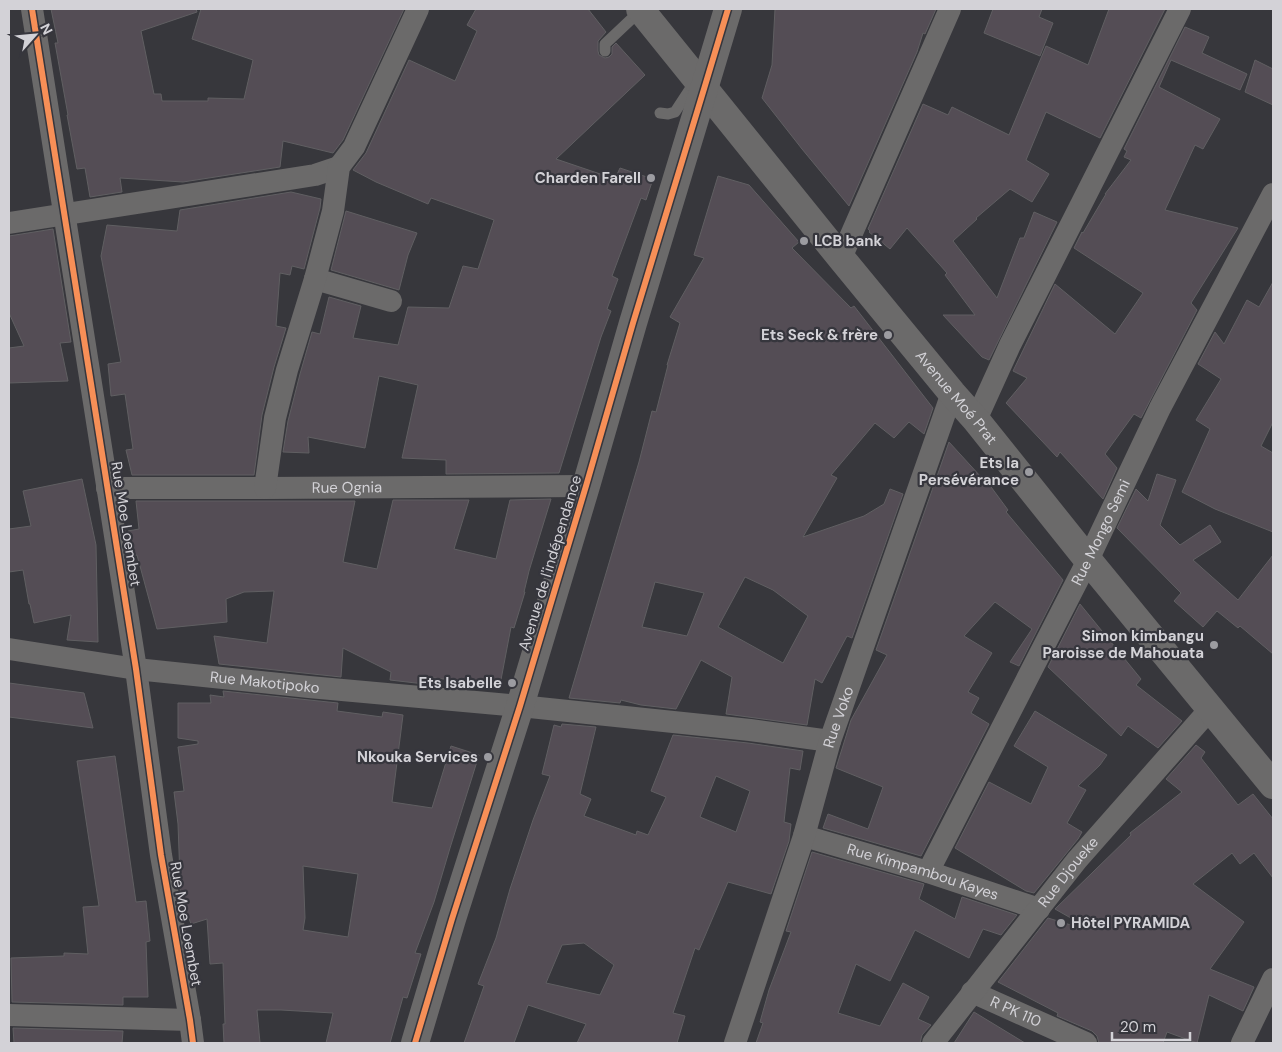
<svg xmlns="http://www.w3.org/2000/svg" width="1282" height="1052" font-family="'DM Sans',sans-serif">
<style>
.building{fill:#544d55;stroke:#605f62;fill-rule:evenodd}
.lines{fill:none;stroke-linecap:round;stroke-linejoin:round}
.service{stroke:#6b6a6a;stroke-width:11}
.minor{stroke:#6b6a6a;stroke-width:22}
.tertiary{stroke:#6b6a6a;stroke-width:28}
.cycleway-casing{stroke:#36363d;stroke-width:9}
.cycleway{stroke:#f78f57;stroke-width:6}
.poi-dot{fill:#9c9ca1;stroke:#36363d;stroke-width:2}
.labels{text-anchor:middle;stroke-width:4.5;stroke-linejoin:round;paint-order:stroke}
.poi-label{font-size:15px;font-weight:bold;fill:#d3d2d7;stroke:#36363d;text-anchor:end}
.street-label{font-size:15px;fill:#d3d2d7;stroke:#36363d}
</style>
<rect width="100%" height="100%" fill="#37373c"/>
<!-- building -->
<g class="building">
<polygon points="51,9 196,9 197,12 141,31 154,94 161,94 162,101 208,101 208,98 244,99 253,60 192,39 201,9 404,9 343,140 333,153 283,141 280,167 183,182 120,178 122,192 90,197 85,168 77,169 67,115 68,115 55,43 58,43"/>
<polygon points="476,9 588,9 606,32 598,41 598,51 599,55 605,58 609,57 612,54 612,47 616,43 645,75 556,159 615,179 620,168 653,179 646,200 641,198 612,276 618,279 607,309 611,311 601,337 559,473 446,474 446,460 402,458 418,385 379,376 365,448 308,437 309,453 283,452 288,421 300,374 312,332 320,334 329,297 361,306 353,338 398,345 408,307 449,308 463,266 478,269 494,220 431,198 428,204 376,182 353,170 366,153 409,60 455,81 477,31 467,25"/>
<polygon points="775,9 936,9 925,34 923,33 917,52 849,206 802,149 762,98 772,65"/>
<polygon points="993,9 1042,9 1039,17 1053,23 1040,56 984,33"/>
<polygon points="1109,9 1165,9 1100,138 1046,112 1026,160 1049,174 1032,202 1010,189 976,218 977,219 953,241 997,298 1020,238 1024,238 1034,212 1057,222 989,360 982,357 943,315 975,315 945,275 947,273 907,228 890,249 869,232 870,231 868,229 923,104 948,115 952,107 1009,135 1046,46 1088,65"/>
<polygon points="1185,27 1209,37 1202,53 1247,74 1240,90 1171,60 1159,87 1220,119 1203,149 1195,145 1165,210 1238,228 1191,303 1197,310 1141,418 1134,414 1105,454 1117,468 1103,499 1060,452 1057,457 1006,403 1027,378 1013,371 1055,284 1115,334 1143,293 1074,248 1082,232 1083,233 1106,194 1105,194 1131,160 1124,157 1127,151 1124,149"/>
<polygon points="1255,60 1273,69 1273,105 1245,92"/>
<path d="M718 176 749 185 799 242 792 248 851 308 854 306 933 408 924 434 909 422 894 438 875 423 831 475 837 478 803 537 864 516 884 504 890 489 903 494 852 638 847 636 822 683 815 679 807 725 726 714 732 677 701 660 676 709 641 705 621 700 620 703 569 698 639 462 652 411 656 412 668 365H667L680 323 670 317 704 258 694 255ZM745 577 773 590 808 616 783 663 718 627ZM655 582 704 593 687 636 642 627Z"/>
<polygon points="291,192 321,199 320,208 304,269 292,266 290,275 280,273 276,326 286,328 274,367 262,415 254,475 132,475 126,450 133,449 125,394 111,396 108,364 121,362 101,256 107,225 177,231 180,210"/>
<polygon points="346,211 417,233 408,255 399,290 331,270"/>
<polygon points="53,229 71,342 60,343 68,381 9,383 9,348 24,346 9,313 9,236"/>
<polygon points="1273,282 1273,422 1261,446 1273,453 1273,532 1215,509 1182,492 1210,429 1196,420 1221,379 1198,364 1215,332 1224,344 1247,300 1259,307"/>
<polygon points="949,442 981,477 983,476 1008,510 1006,512 1063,580 1019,666 1010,662 1032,629 995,602 964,636 992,653 968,692 979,698 971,713 989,724 921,856 823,828 828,814 868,829 883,787 836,768 851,720 887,655 876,650"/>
<polygon points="1157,474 1176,480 1160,525 1180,545 1210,525 1221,542 1193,560 1238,600 1273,555 1273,654 1240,626 1238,628 1217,611 1203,627 1174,601 1181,593 1117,528 1136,489 1148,501"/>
<polygon points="82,479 96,545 98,642 67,640 71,615 34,623 30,604 29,604 23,570 9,572 9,529 31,526 23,491"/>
<polygon points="551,499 529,571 524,592 525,592 514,628 511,627 500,685 434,678 433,685 390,680 391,672 343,648 341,677 219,664 214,636 267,643 274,591 244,592 226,599 227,622 157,629 137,555 131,556 128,531 139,529 136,501 355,501 343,562 377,569 393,500 469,500 454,549 496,559 510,500"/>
<polygon points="1080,604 1141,679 1136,685 1182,721 1158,748 1128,726 1121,736 1048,667"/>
<polygon points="9,683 84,693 93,728 9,717"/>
<path d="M223 691 338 703 337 711 382 717 383 712 403 715 392 802 432 808 451 746 479 755 450 848 434 902 415 953 421 954 407 998 403 997 390 1043H326L333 1013 281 1010H257L260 1043H224L223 1024H225L223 963 210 964 207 919 191 924 182 899 178 879 180 878 178 824 174 792 184 791 178 747 198 744V741L178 738V703H211L210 695 224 697ZM303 866 358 874 348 937 303 930 305 918Z"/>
<polygon points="1035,711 1107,755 1100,765 1078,786 1086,790 1067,823 1082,832 1078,839 1034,893 1026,891 955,848 989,782 1031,804 1048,767 1014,746"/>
<path d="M562 724 596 727 580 794 591 799 584 816 636 835 637 831 648 835 666 797 651 791 673 735 748 743 803 751 800 770 790 768 784 822 791 824 789 841 771 894 728 882 699 950 695 948 673 1013 685 1016 677 1043H577L586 1024 528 1005 514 1043H464L484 986 478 984 496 938 510 889 533 820 550 776 542 774 554 725 561 727ZM716 776 750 791 736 832 700 817ZM584 943 614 965 600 995 546 983 562 945Z"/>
<polygon points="1196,745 1205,752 1201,758 1238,805 1253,794 1273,819 1273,878 1254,853 1240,864 1232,853 1193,884 1244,922 1210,969 1254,987 1243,1011 1209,995 1197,1043 1167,1032 1163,1043 1099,1043 1097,1036 1092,1031 1057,1016 1058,1013 998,982 1048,918 1074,926 1076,921 1055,909 1131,835 1130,833 1182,792 1166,779"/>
<polygon points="115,756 136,902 146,901 150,941 146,942 148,997 123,997 123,1005 12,1002 11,958 64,956 64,953 88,954 83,907 99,906 77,761"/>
<polygon points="812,852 924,884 919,899 955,919 962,897 1017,915 1001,935 983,929 969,958 915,930 890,981 856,964 838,1013 880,1026 903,983 929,997 918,1019 931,1025 922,1035 920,1043 756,1043 763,1023 760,1022 769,990 791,932 786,931"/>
<polygon points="974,1012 1025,1043 954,1043"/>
<polygon points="13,1028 123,1031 122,1043 14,1043"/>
</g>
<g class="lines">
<!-- service -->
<g class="service">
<polyline points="605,51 605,44 641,10"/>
<polyline points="660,113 668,114 675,112 696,80"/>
</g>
<!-- minor -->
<g class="minor">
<polyline points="32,9 136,669 161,855 190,1020 193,1043"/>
<polyline points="9,223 315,175 339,167"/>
<polyline points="841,258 950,9"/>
<polyline points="315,279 391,301"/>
<polyline points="976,420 1010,345 1180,9"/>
<path id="s1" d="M107 488H265L586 486"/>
<polyline points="265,488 275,418 287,370 315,279 333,211 339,167 354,147 418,9"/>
<path id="s2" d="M9 649 136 669 309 687 520 706 750 730 830 741"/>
<path id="s3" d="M804 836 928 872 1039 909"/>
<path id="s4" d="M928 872 1088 560 1160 408 1273 194"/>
<path id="s5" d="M972 992 1086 1043"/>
<polyline points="9,1015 190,1020"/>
<path id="s6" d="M735 1043 804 836 830 741 952 393"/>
<path id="s7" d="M933 1043 1077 860 1211 708"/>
<polyline points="1242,1043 1273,979"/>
</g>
<!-- tertiary -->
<g class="tertiary">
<path id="s8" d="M640 9 841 258 952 393 976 420 1088 560 1273 785"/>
<polyline points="415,1043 452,919 520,706 586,486 633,323 704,89 728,9"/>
</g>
<!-- cycleway casing -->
<g class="cycleway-casing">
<g id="cycleway">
<polyline points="32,9 136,669 161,855 190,1020 193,1043"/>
<polyline points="415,1043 452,919 520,706 586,486 633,323 704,89 728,9"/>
</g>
</g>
<!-- cycleway -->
<use href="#cycleway" class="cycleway"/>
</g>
<!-- markers -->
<g class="poi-dot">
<circle cx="651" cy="178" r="5"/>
<circle cx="804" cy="241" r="5"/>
<circle cx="888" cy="335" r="5"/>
<circle cx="1029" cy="472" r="5"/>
<circle cx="1214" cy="645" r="5"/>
<circle cx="512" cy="683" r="5"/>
<circle cx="488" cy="757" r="5"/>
<circle cx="1061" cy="923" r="5"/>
</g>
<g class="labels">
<!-- poi labels -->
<g class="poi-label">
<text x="641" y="183">Charden Farell</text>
<text x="814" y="246" text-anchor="start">LCB bank</text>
<text x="878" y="340">Ets Seck &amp; frère</text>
<text x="1019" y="468">Ets la<tspan x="1019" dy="17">Persévérance</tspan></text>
<text x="1204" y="641">Simon kimbangu<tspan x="1204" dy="17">Paroisse de Mahouata</tspan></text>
<text x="502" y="688">Ets Isabelle</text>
<text x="478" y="762">Nkouka Services</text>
<text x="1071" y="928" text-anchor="start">Hôtel PYRAMIDA</text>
</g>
<!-- street labels -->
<g class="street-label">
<text dy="5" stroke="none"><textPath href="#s8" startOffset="501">Avenue Moé Prat</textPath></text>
<text dy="5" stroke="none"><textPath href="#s1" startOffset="240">Rue Ognia</textPath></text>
<text transform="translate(126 524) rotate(81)" y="5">Rue Moe Loembet</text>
<text dy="5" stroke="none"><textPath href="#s4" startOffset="381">Rue Mongo Semi</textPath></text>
<text transform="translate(550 563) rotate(-73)" y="5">Avenue de l'indépendance</text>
<text dy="5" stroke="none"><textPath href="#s2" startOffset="258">Rue Makotipoko</textPath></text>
<text dy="5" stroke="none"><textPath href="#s6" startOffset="342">Rue Voko</textPath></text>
<text dy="5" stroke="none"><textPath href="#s3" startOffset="124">Rue Kimpambou Kayes</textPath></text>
<text dy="5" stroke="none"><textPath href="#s7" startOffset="218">Rue Djoueke</textPath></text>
<text transform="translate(186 924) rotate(80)" y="5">Rue Moe Loembet</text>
<text dy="5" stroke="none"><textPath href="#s5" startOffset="48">R PK 110</textPath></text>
</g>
</g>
<!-- border -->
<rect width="1282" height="1052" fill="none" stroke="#d3d2d7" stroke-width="20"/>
<!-- north arrow -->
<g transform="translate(35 35) rotate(63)" stroke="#36363d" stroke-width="4" paint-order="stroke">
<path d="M0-4L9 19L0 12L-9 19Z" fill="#d3d2d7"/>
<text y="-8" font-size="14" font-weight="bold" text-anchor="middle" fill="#d3d2d7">N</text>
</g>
<!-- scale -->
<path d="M1112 1032v8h78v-8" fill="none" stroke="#d3d2d7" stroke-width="2.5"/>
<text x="1120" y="1032" font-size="15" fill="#d3d2d7" stroke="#36363d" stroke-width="4" paint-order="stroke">20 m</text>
</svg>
